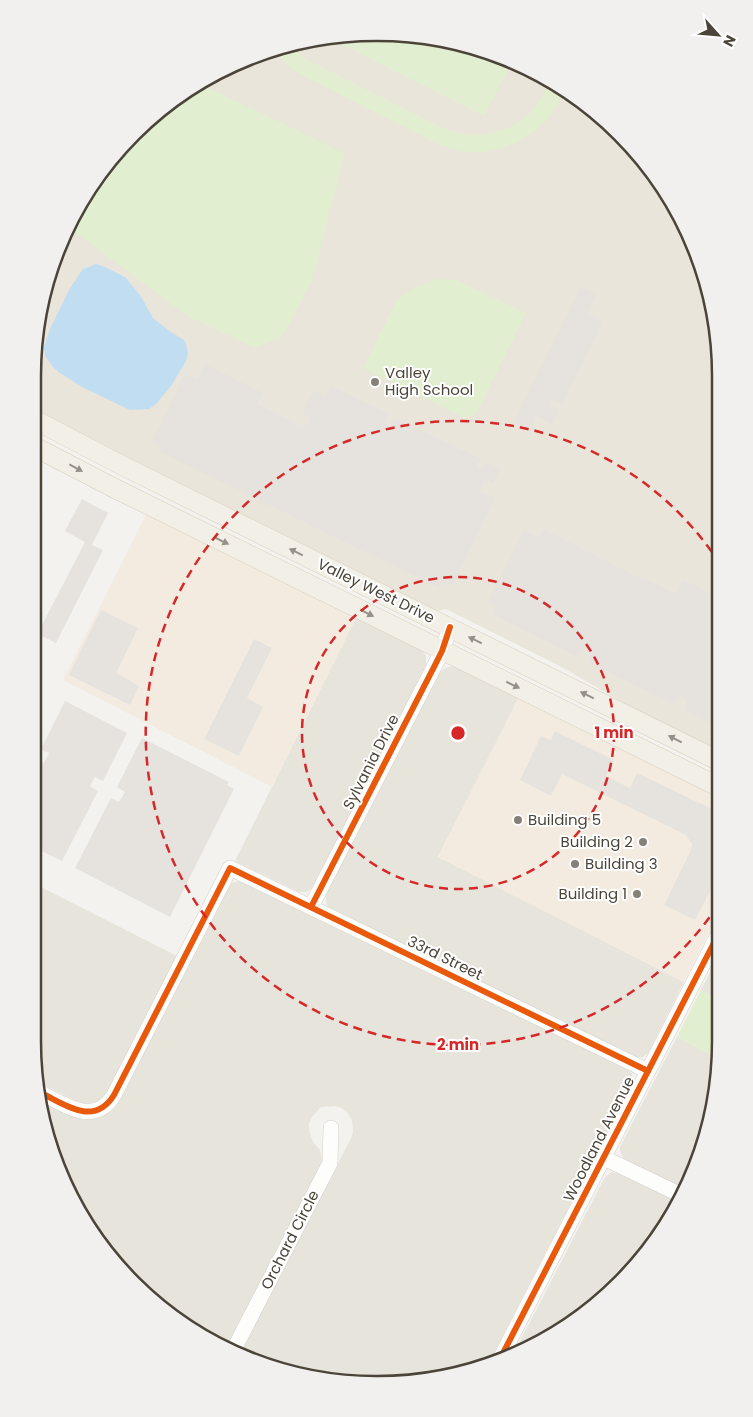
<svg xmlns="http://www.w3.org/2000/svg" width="753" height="1417" font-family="Poppins,sans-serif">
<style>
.residential{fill:#e7e4dc}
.commercial{fill:#f3ebdf}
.education{fill:#eae5da}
.green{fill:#e1eecf}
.parking{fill:#e6e3df}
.water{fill:#c0ddf1}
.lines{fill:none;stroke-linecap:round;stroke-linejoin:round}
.minor-casing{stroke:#d2d0cb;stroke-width:16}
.major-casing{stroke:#d6cebb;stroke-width:20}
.minor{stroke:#fdfdfc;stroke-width:15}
.major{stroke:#f2efe6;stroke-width:19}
.cycleway-casing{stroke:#fff;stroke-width:9}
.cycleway{stroke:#e8590c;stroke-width:6}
.oneway{fill:#969187}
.ring{fill:none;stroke:#d62828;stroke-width:2.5;stroke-dasharray:9 6}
.poi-dot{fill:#868178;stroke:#fff;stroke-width:2}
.labels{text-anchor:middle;stroke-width:4;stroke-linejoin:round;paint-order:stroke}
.poi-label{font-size:15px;fill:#4b4439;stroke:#fff;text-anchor:start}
.street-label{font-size:15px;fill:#4b4439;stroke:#fff}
.rim{fill:none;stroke:#4b4439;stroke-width:2.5}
.centre{fill:#d62828;stroke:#fff;stroke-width:2.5}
.ring-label{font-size:15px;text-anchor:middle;font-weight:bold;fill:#d62828;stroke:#fff;stroke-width:4;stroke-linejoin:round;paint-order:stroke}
</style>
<rect width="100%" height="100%" fill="#f4f2ee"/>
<!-- residential -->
<g class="residential">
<polygon points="357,616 421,649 426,656 426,665 313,887 307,892 299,892 235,861"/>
<polygon points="453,666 519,697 438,857 684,982 648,1053 643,1057 636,1057 330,908 327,905 326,901 326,894 438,674 445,668"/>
<polygon points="239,881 630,1070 632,1073 633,1082 490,1361 421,1382 354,1384 288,1373 241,1352 351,1138 353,1132 352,1120 347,1112 341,1108 335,1106 321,1107 312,1117 309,1123 309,1130 313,1142 320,1150 322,1159 321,1164 228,1346 186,1327 104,1250 51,1151 43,1101 69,1114 84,1120 99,1118 112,1111 117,1105 229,887 232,883"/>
<polygon points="33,883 177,956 105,1096 97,1103 92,1104 80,1103 40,1083 33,1040"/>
<polygon points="719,954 720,1000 701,990"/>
<polygon points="677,1037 720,1059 709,1130 686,1190 626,1160 623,1158 620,1150 620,1147"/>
<polygon points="612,1172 619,1174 678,1202 620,1284 528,1349 514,1353 605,1177"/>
</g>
<!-- commercial -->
<g class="commercial">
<polygon points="147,513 357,616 272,787 63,680"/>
<polygon points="519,697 719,795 719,912 684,982 438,857"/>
</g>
<!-- education -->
<polygon class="education" points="399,33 466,44 529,68 604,118 662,185 694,245 718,331 719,752 647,716 556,664 446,609 436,611 248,519 33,410 33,354 44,287 68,224 104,167 150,118 205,78 266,51 332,35"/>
<!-- green -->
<g class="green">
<polygon points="399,33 466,44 512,62 484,116 327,37"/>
<path d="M290 45 306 59 441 127C447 129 454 132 460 133 483 138 512 131 529 114 538 105 544 94 549 82L563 91C561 97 558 103 555 109 538 136 504 153 472 152 461 152 451 148 441 146L298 73 286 64 272 49Z"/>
<polygon points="199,83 345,154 313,279 282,337 255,348 189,317 72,230 106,165 150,118"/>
<path d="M440 279 457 280 526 313 476 414 465 418 363 368 397 299C410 288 424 283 440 279Z"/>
<polygon points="701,990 720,1000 720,1059 677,1037"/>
</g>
<!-- parking -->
<g class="parking">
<polygon points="581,287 596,295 587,313 603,321 562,404 553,400 550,404 551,406 559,410 552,424 536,416 532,428 515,424 521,407"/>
<polygon points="205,364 263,393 258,402 259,405 301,426 307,424 311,418 302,413 313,391 325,396 331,386 389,414 385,422 388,425 391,423 394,417 481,459 477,466 478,468 482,469 486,462 500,469 493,484 485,480 479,491 495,499 452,586 443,582 439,588 158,451 160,448 159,445 152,441 185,374 197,379"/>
<polygon points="82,499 108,513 92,545 103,550 56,643 42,636 33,653 33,631 38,633 85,542 65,531"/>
<polygon points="544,529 642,579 643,577 676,594 683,580 716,596 718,591 719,693 717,695 719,698 719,727 684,709 687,700 680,695 677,697 674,704 588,662 591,654 591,652 583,649 578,657 492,614 496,606 488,602 524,530 539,537"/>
<polygon points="101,610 138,628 116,673 139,686 130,705 69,675"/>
<polygon points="254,639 272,648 247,698 263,707 239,756 204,739"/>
<polygon points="65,701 127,733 103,781 95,777 90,786 98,791 62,861 33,847 33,764 36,759 44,763 49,753 41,749"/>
<polygon points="555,731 614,760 606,776 630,788 637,773 710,808 719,820 719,874 695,920 664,905 691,850 692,844 686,835 562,774 551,796 520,780 541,736 551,740"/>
<polygon points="142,738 229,782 227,785 234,789 170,917 75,868 111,798 119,802 125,792 117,787"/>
</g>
<!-- water -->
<polygon class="water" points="96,264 105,267 125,277 140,295 153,318 168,330 184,340 186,344 188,353 186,361 171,386 156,404 149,409 130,410 82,387 60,373 53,367 45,356 44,347 50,329 70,288 83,269"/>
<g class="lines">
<!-- minor casing -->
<g class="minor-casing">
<g id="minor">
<polyline points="311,907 435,665 442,651 450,627"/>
<path d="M41 1093C66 1105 94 1127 114 1095L230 868 648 1071"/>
<polyline points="604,1158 683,1196"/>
<polyline points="234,1349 330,1163 331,1128"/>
<polyline points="501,1357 719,933"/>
</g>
</g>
<!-- major casing -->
<g class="major-casing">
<g id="major">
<polyline points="33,419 123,466 719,761"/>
<polyline points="33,446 112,487 719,787"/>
</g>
</g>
<!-- minor -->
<use href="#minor" class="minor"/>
<!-- major -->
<use href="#major" class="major"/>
<!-- cycleway casing -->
<g class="cycleway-casing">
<g id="cycleway">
<polyline points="311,907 435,665 442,651 450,627"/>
<path d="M41 1093C66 1105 94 1127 114 1095L230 868 648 1071"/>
<polyline points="501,1357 719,933"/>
</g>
</g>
<!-- cycleway -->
<use href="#cycleway" class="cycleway"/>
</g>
<!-- one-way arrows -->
<defs><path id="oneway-solid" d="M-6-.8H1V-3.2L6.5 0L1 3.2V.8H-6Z" transform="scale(1.25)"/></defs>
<g class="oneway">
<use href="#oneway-solid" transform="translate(76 468) rotate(28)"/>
<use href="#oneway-solid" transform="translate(222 541) rotate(26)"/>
<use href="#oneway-solid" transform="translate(296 552) rotate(-154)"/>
<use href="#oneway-solid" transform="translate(367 613) rotate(27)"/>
<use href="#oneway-solid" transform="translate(475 640) rotate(-154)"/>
<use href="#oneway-solid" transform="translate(513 685) rotate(26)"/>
<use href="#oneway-solid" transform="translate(587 695) rotate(-154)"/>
<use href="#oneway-solid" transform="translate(675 739) rotate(-153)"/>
</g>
<!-- distance rings -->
<g class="ring">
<circle cx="458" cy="733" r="156"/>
<path d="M718 905A312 312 0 1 1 718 561"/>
</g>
<!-- markers -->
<g class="poi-dot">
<circle cx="375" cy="382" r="5"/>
<circle cx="518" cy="820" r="5"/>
<circle cx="643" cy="842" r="5"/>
<circle cx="575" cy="864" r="5"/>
<circle cx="637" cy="894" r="5"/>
</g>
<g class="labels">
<!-- poi labels -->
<g class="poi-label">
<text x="385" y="378">Valley<tspan x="385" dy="17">High School</tspan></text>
<text x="528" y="825">Building 5</text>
<text x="633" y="847" text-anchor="end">Building 2</text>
<text x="585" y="869">Building 3</text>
<text x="627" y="899" text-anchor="end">Building 1</text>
</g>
<!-- street labels -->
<g class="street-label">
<text transform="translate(376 591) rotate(26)" y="5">Valley West Drive</text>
<text transform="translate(371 762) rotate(-63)" y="5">Sylvania Drive</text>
<text transform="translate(445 958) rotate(26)" y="5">33rd Street</text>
<text transform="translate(599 1139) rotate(-63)" y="5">Woodland Avenue</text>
<text transform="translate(290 1240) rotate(-63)" y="5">Orchard Circle</text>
</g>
</g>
<!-- crop -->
<path d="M0 0H753V1417H0ZM376 41H377A335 335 0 0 1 712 376V1041A335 335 0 0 1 377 1376H376A335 335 0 0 1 41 1041V376A335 335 0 0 1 376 41Z" fill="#f1f0ef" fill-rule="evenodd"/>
<path class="rim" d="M376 41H377A335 335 0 0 1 712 376V1041A335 335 0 0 1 377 1376H376A335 335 0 0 1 41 1041V376A335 335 0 0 1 376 41Z"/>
<circle cx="458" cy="733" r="8" class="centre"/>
<g class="ring-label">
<text x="614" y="738">1 min</text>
<text x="458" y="1050">2 min</text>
</g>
<!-- north arrow -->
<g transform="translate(718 35) rotate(117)" stroke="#ffffff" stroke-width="4" paint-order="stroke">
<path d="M0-4L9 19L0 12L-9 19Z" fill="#4b4439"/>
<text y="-8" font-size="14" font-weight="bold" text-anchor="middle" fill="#4b4439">N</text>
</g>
</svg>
